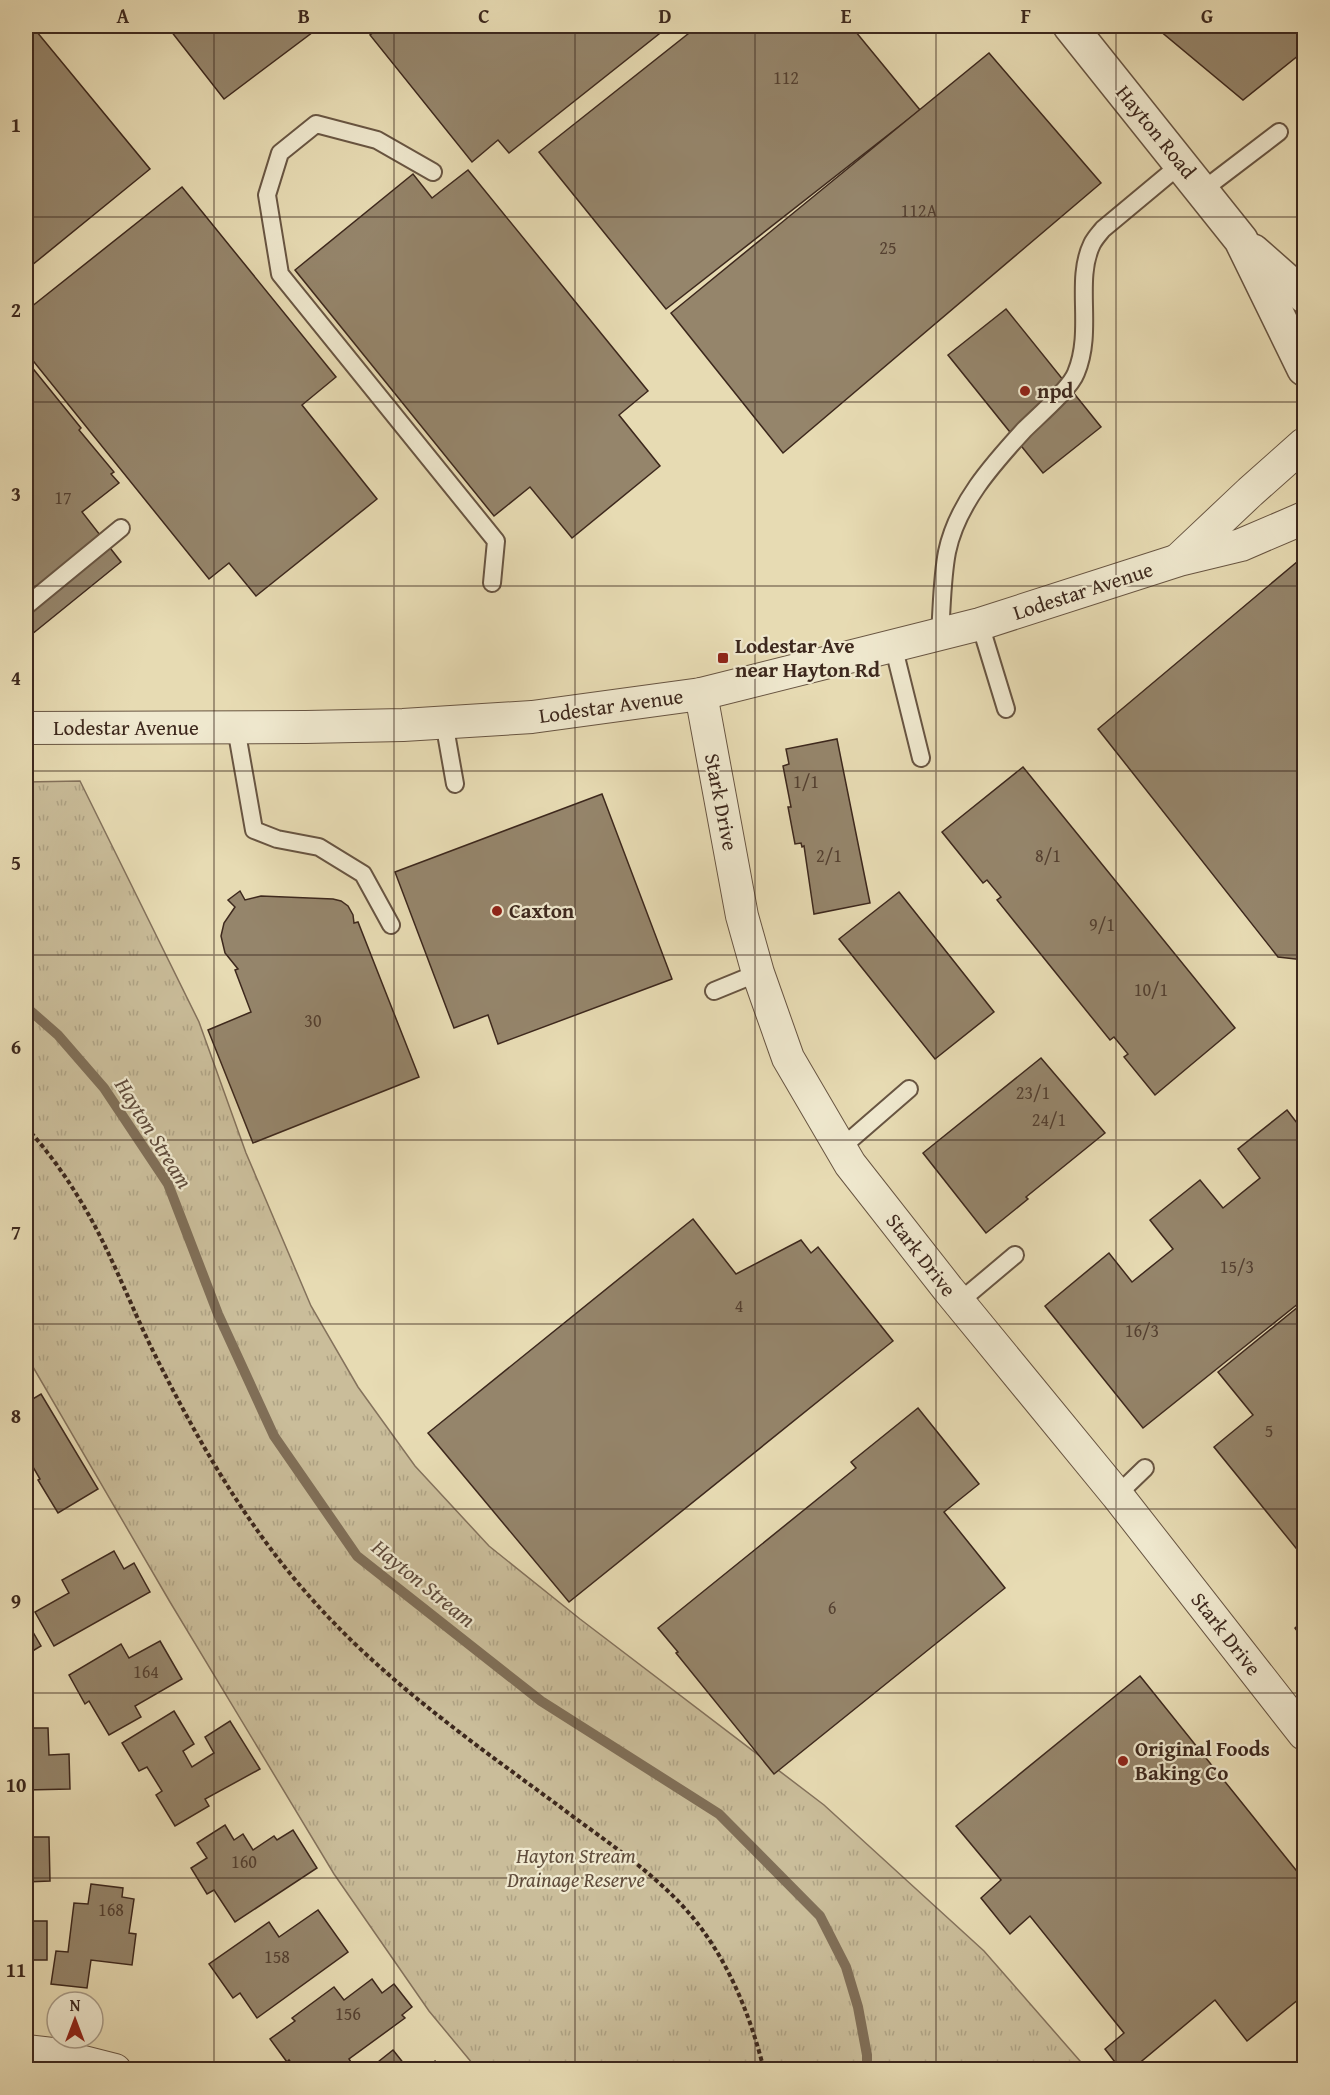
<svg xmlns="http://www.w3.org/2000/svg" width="1330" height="2095" font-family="'Gentium Book Plus',serif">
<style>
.park{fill:url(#park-tufts);stroke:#84725c;stroke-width:1.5}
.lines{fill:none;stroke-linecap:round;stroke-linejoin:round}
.stream{stroke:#806f58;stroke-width:10}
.building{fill:#95856b;stroke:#3d281d;stroke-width:1.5}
.service-casing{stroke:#685542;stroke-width:20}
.minor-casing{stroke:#685542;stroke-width:34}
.tertiary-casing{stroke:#685542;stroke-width:36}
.path{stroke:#3d281d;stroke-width:4;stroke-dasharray:4.5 3;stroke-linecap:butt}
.service{stroke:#efe8ce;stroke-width:16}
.minor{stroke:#efe8ce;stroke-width:32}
.tertiary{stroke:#efe8ce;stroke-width:33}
.grid{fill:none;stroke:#3d281d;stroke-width:1.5;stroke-opacity:0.55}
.poi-dot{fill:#8f2418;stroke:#efe8ce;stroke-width:2}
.labels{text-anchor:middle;stroke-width:4.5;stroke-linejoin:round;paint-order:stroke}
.number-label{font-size:18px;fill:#533f30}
.street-label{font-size:21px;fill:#3d281d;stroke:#efe8ce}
.poi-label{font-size:21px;font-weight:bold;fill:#3d281d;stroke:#efe8ce;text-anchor:start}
.park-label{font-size:21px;font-style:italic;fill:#604d3c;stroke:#efe8ce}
.water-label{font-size:22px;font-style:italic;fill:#5f4b3b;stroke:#efe8ce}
.neatline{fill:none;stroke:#3d281d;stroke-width:2}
.grid-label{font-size:20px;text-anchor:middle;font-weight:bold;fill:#3d281d}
</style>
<defs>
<pattern id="park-tufts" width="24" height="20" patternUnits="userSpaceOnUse" patternTransform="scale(1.5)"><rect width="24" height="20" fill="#cabd9a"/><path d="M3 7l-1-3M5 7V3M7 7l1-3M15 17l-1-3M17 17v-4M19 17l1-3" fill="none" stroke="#aea284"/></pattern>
</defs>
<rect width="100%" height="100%" fill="#e7dbb3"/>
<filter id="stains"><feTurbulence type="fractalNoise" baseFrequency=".00333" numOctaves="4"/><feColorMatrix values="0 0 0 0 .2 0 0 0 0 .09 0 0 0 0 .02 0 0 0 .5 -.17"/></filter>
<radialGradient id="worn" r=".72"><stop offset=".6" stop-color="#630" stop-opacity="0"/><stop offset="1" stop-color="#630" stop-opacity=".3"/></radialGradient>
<!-- park -->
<polygon class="park" points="80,781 199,1022 246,1153 311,1306 358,1387 415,1466 489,1546 580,1619 824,1805 984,1951 1087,2069 477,2069 429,2011 334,1874 170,1602 26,1355 26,782"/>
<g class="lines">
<!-- stream -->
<polyline class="stream" points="26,1007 58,1035 104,1088 168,1184 218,1314 274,1436 357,1556 541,1701 719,1814 820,1916 846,1967 858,2007 867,2055 867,2070"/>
</g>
<!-- building -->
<g class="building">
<polygon points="26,26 32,26 150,169 26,270"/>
<polygon points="167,26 321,26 224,99"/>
<polygon points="382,26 669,26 509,153 498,140 472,162 370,35"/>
<polygon points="698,26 851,26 920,110 666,309 539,152"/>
<polygon points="1165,26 1304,26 1304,51 1243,100 1159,30"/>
<polygon points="989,53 1101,183 783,453 671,313"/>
<polygon points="468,170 648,391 619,415 660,466 572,538 530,487 494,516 295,270 413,174 432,198"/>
<polygon points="182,187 336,377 302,405 377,499 256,596 229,563 209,579 26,352 26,311"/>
<polygon points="1006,309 1101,427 1043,473 948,355"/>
<polygon points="26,360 81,428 79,430 114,472 111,474 119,483 82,512 121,562 26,639"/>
<polygon points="1304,556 1304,960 1278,957 1098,729"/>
<polygon points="837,739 870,903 814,914 804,846 802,847 801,843 795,844 788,807 791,807 783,766 789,764 786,749"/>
<polygon points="1023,767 1235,1028 1155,1095 1124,1057 1128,1054 1114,1037 1110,1040 997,900 1001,897 987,880 983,883 942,832"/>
<polygon points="602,794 672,979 498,1044 488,1015 454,1028 395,872"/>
<polygon points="240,891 245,900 261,896 333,899 341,901 348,906 353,915 354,923 358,922 419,1077 253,1143 208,1030 251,1012 235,970 238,969 225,953 221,936 224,923 235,907 228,900"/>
<polygon points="899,892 994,1012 935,1059 839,939"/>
<polygon points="1041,1058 1105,1133 1026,1197 1028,1199 986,1233 923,1153"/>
<polygon points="1287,1110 1304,1132 1304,1299 1143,1428 1045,1306 1109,1253 1132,1282 1173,1249 1150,1220 1200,1180 1223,1208 1260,1178 1238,1149"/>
<polygon points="693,1219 736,1274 801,1240 811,1253 818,1247 893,1341 569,1602 428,1433"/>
<polygon points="1304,1302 1304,1558 1214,1447 1253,1415 1218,1372"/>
<polygon points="41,1394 98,1489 58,1513 38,1480 40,1479 29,1460 26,1462 26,1403"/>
<polygon points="918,1408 979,1484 944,1512 1005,1588 774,1774 676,1653 678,1652 658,1628 856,1468 851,1462"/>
<polygon points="114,1551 124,1569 134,1563 150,1592 54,1646 35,1612 69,1593 62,1580"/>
<polygon points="26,1620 41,1646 26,1655"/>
<polygon points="1304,1620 1304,1640 1295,1628"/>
<polygon points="160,1641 182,1679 135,1706 141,1717 109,1735 89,1701 85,1704 69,1675 121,1644 129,1658"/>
<polygon points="1140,1676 1304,1880 1304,1995 1247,2041 1215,2000 1131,2070 1121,2070 1105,2049 1124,2033 1030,1916 1010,1934 981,1898 1001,1880 956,1826"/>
<polygon points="174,1711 194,1744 183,1751 192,1767 214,1753 205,1737 230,1721 260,1769 205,1799 209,1806 175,1826 156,1795 162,1791 147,1767 139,1771 122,1743"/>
<polygon points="26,1722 33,1722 33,1728 48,1728 49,1755 69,1754 70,1789 26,1790"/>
<polygon points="225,1825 234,1840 243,1834 253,1850 274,1836 277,1840 293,1830 317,1868 235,1922 214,1890 207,1894 191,1868 207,1858 197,1843"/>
<polygon points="26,1829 27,1837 49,1837 50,1881 26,1882"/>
<polygon points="91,1884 123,1888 122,1897 134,1899 129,1933 136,1934 132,1965 91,1960 87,1988 51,1984 56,1951 68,1952 74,1903 88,1904"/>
<polygon points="318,1910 348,1952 257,2018 240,1993 233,1998 209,1964 269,1922 279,1937"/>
<rect x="26" y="1921" width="21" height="39"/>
<polygon points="372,1979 382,1993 394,1984 412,2007 402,2015 405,2018 349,2059 351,2062 341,2070 307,2070 302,2063 295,2068 289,2060 287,2062 270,2039 295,2021 292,2018 334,1987 344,2000"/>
<polygon points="393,2050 409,2070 368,2070"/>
<polygon points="435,2061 442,2070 425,2070"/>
</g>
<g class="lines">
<!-- service casing -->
<g class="service-casing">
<g id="service">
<polyline points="433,172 377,140 316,124 280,153 267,195 280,274 496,541 492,583"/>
<polyline points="1203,190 1279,132"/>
<polyline points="26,606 121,528"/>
<polyline points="980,624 1006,709"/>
<path d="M940 633C942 607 942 578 947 552 957 504 992 465 1024 430 1037 417 1070 389 1076 373 1094 330 1074 281 1092 244 1095 238 1099 234 1103 229L1181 164"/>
<polyline points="893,645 921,758"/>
<polyline points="444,722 455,784"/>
<polyline points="236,728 254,830 277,839 319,847 363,874 391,925"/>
<polyline points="714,991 758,973"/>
<polyline points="841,1148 909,1089"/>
<polyline points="959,1302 1015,1255"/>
<polyline points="1117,1495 1145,1468"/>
</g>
</g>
<!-- minor casing -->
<g class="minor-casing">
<g id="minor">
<polyline points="1179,559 1250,492 1304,444"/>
<polyline points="701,694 742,916 758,973 788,1058 850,1164 948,1289 1117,1495 1304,1734"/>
<polyline points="26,728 306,727 403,725 532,717 701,694 980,624 1179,560 1241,545 1304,518"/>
<polyline points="26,2051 52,2054 115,2070"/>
</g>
</g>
<!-- tertiary casing -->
<g class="tertiary-casing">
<g id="tertiary">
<polyline points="1070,26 1241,240 1304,369"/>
<polyline points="1253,251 1304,296"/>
</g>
</g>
<!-- path -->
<path class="path" d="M26 1127C56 1160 81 1198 101 1238 120 1276 136 1317 155 1355 198 1441 246 1525 310 1597 382 1679 472 1742 559 1806 610 1845 669 1881 706 1935 734 1975 752 2022 764 2070"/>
<!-- service -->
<use href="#service" class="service"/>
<!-- minor -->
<use href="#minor" class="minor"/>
<!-- tertiary -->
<use href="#tertiary" class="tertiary"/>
</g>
<!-- grid -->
<path class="grid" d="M214 26V2070M394 26V2070M575 26V2070M755 26V2070M936 26V2070M1116 26V2070M26 217H1304M26 402H1304M26 586H1304M26 771H1304M26 955H1304M26 1140H1304M26 1324H1304M26 1509H1304M26 1693H1304M26 1878H1304"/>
<!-- markers -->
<g class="poi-dot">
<circle cx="1025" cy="391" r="6"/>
<rect x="717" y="652" width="12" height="12" rx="3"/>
<circle cx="497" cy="911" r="6"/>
<circle cx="1123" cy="1761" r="6"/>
</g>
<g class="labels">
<!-- number labels -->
<g class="number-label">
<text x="786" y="84">112</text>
<text x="919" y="217">112A</text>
<text x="888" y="254">25</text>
<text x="63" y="504">17</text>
<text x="806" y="788">1/1</text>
<text x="829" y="862">2/1</text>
<text x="1048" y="862">8/1</text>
<text x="1102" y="931">9/1</text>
<text x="1151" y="996">10/1</text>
<text x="313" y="1027">30</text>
<text x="1033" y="1099">23/1</text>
<text x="1049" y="1126">24/1</text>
<text x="1237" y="1273">15/3</text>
<text x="739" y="1312">4</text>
<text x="1142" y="1337">16/3</text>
<text x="1269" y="1437">5</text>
<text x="832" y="1614">6</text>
<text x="146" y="1678">164</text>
<text x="244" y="1868">160</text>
<text x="111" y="1916">168</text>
<text x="277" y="1963">158</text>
<text x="348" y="2020">156</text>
</g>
<!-- street labels -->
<g class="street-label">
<text transform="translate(1156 132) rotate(51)" y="7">Hayton Road</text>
<text transform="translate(1083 591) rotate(-18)" y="7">Lodestar Avenue</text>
<text transform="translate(611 706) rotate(-8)" y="7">Lodestar Avenue</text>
<text x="126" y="735">Lodestar Avenue</text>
<text transform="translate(721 802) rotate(79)" y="7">Stark Drive</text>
<text transform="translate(921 1255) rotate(52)" y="7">Stark Drive</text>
<text transform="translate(1226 1634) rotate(52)" y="7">Stark Drive</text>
</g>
<!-- poi labels -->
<g class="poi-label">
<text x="1037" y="398">npd</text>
<text x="735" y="653">Lodestar Ave<tspan x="735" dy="24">near Hayton Rd</tspan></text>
<text x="509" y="918">Caxton</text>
<text x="1135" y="1756">Original Foods<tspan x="1135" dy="24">Baking Co</tspan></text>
</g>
<!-- park labels -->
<g class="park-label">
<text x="576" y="1863">Hayton Stream<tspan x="576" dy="24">Drainage Reserve</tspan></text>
</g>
<!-- water labels -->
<g class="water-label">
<text transform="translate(154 1133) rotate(58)" y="8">Hayton Stream</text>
<text transform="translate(424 1583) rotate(39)" y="8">Hayton Stream</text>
</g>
</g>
<!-- margin -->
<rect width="1330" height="2095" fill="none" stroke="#e7dbb3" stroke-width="66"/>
<!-- north arrow -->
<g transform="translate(75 2020)"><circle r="28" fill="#efe8ce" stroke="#a89b87" stroke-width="1.5"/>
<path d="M0-4.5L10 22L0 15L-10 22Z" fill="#8f2418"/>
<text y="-9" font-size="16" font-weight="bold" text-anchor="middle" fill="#3d281d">N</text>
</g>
<rect x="33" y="33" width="1264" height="2029" class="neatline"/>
<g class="grid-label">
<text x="123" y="23">A</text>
<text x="304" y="23">B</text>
<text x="484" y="23">C</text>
<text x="665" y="23">D</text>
<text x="846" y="23">E</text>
<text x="1026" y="23">F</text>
<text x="1207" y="23">G</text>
<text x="16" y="132">1</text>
<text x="16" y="317">2</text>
<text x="16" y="501">3</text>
<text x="16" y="685">4</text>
<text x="16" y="870">5</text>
<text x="16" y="1054">6</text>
<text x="16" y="1239">7</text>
<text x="16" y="1423">8</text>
<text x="16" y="1608">9</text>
<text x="16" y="1792">10</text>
<text x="16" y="1977">11</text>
</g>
<rect width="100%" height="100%" filter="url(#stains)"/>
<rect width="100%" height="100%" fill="url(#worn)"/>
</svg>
